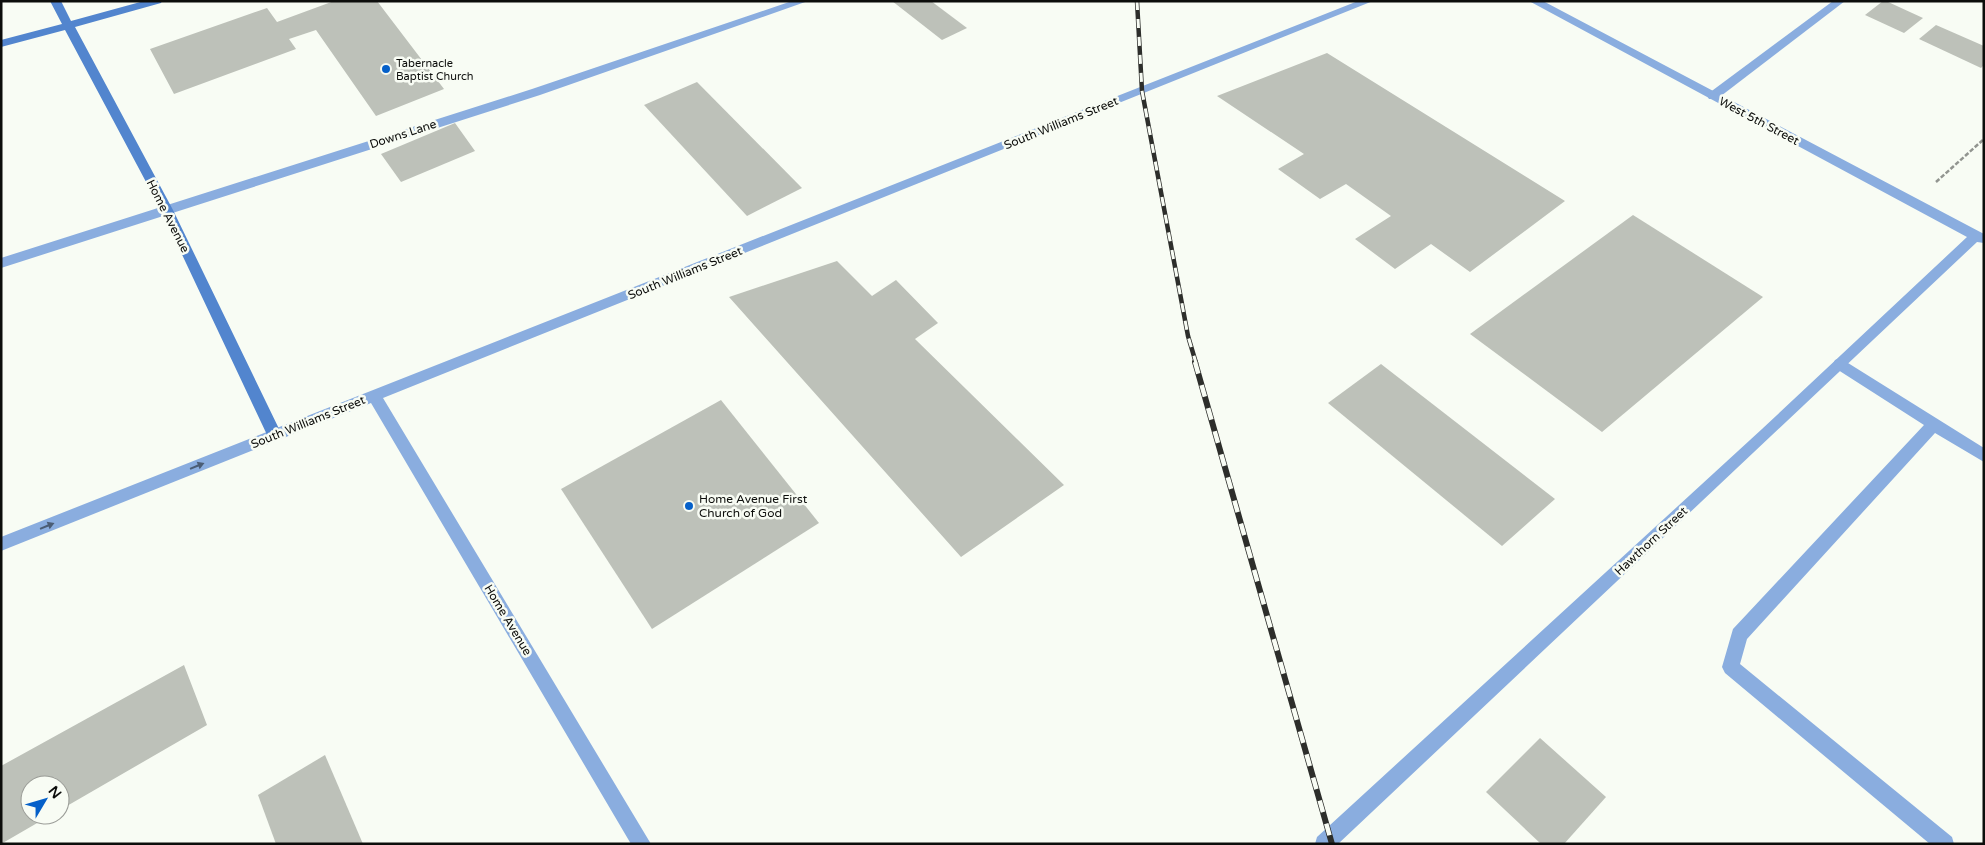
<svg xmlns="http://www.w3.org/2000/svg" width="1985" height="845" font-family="'Varela Round',sans-serif">
<style>
.building{fill:#bdc1b9}
.lines{fill:none;stroke-linecap:round;stroke-linejoin:round}
.path{stroke:#929590;stroke-width:2.5;stroke-dasharray:4.5 2;stroke-linecap:butt}
.lane{fill:#8aaddf;fill-rule:evenodd}
.street{fill:#8aaddf;fill-rule:evenodd}
.secondary{fill:#5285ce;fill-rule:evenodd}
.rail-far1-casing{stroke:#2d2e2b;stroke-width:4.5}
.rail-casing{stroke:#2d2e2b;stroke-width:6}
.rail-far1{stroke:#f8fcf4;stroke-width:3;stroke-dasharray:9;stroke-linecap:butt}
.rail{stroke:#f8fcf4;stroke-width:4.5;stroke-dasharray:12;stroke-linecap:butt}
.oneway{fill:#4b5d75}
.poi-dot{fill:#0560c9;stroke:#f8fcf4;stroke-width:2}
.labels{text-anchor:middle;stroke-width:5;stroke-linejoin:round;paint-order:stroke}
.far-poi-label{font-size:11px;fill:#0c0d0b;stroke:#f8fcf4;text-anchor:start}
.street-label{font-size:12px;fill:#0c0d0b;stroke:#f8fcf4}
.poi-label{font-size:12px;fill:#0c0d0b;stroke:#f8fcf4;text-anchor:start}
</style>
<rect width="100%" height="100%" fill="#f8fcf4"/>
<!-- building -->
<g class="building">
<polygon points="334,1 377,1 444,89 376,116 316,30 289,39 296,49 174,94 150,49 267,8 277,22"/>
<polygon points="892,1 931,1 967,28 942,40"/>
<polygon points="1883,1 1886,1 1923,18 1904,33 1865,15"/>
<polygon points="1936,25 1984,46 1984,65 1981,68 1919,39"/>
<polygon points="1327,53 1565,201 1470,272 1431,244 1395,269 1355,239 1391,216 1346,184 1320,199 1278,169 1304,154 1217,96"/>
<polygon points="697,82 802,188 747,216 644,105"/>
<polygon points="455,123 475,151 401,182 381,154"/>
<polygon points="1633,215 1763,297 1602,432 1470,334"/>
<polygon points="837,261 872,296 896,280 938,323 915,339 1064,485 961,557 729,297"/>
<polygon points="1381,364 1555,499 1502,546 1328,403"/>
<polygon points="721,400 819,523 652,629 561,489"/>
<polygon points="184,665 207,725 60,810 60,785 30,785 30,815 51,815 1,844 1,766"/>
<polygon points="1540,738 1606,797 1564,844 1541,844 1486,792"/>
<polygon points="325,755 363,844 276,844 258,795"/>
</g>
<g class="lines">
<!-- path -->
<polyline class="path" points="1936,182 1984,139"/>
<!-- lane -->
<g class="lane">
<polygon points="792,1 808,1 540,95 1,268 1,258 532,89"/>
<polygon points="1833,1 1845,1 1717,99 1709,99 1707,96 1709,93"/>
<polygon points="1840,358 1984,448 1984,462 1935,433 1747,639 1740,664 1952,837 1954,844 1930,844 1725,673 1722,667 1733,629 1924,425 1835,368 1833,364 1835,360"/>
</g>
<!-- street -->
<g class="street">
<polygon points="1358,1 1373,1 383,398 651,844 631,844 371,403 1,551 1,537"/>
<polygon points="1529,1 1543,1 1984,234 1984,243 1977,242 1338,844 1315,844 1317,837 1762,429 1967,237"/>
</g>
<!-- secondary -->
<polygon class="secondary" points="50,1 61,1 71,21 144,1 162,1 161,3 75,27 173,210 282,435 279,439 274,441 269,439 161,210 65,30 1,47 1,40 62,24"/>
<!-- rail-far1 casing -->
<g class="rail-far1-casing">
<polyline id="rail-far1" points="1137,1 1142,91 1188,336 1196,363"/>
</g>
<!-- rail casing -->
<g class="rail-casing">
<polyline id="rail" points="1195,362 1332,844"/>
</g>
<!-- rail-far1 -->
<use href="#rail-far1" class="rail-far1"/>
<!-- rail -->
<use href="#rail" class="rail"/>
</g>
<!-- one-way arrows -->
<defs><path id="oneway-solid" d="M-6-.8H1V-3.2L6.5 0L1 3.2V.8H-6Z" transform="scale(1.25)"/></defs>
<g class="oneway">
<use href="#oneway-solid" transform="translate(197 466) rotate(-22)"/>
<use href="#oneway-solid" transform="translate(47 526) rotate(-22)"/>
</g>
<!-- markers -->
<g class="poi-dot">
<circle cx="386" cy="69" r="5"/>
<circle cx="689" cy="506" r="5"/>
</g>
<g class="labels">
<!-- far-poi labels -->
<g class="far-poi-label">
<text x="396" y="67">Tabernacle<tspan x="396" dy="13">Baptist Church</tspan></text>
</g>
<!-- street labels -->
<g class="street-label">
<text transform="translate(1759 121) rotate(28)" y="4">West 5th Street</text>
<text transform="translate(1061 123) rotate(-22)" y="4">South Williams Street</text>
<text transform="translate(403 134) rotate(-18)" y="4">Downs Lane</text>
<text transform="translate(168 216) rotate(63)" y="4">Home Avenue</text>
<text transform="translate(685 273) rotate(-22)" y="4">South Williams Street</text>
<text transform="translate(308 422) rotate(-22)" y="4">South Williams Street</text>
<text transform="translate(1651 541) rotate(-43)" y="4">Hawthorn Street</text>
<text transform="translate(508 620) rotate(59)" y="4">Home Avenue</text>
</g>
<!-- poi labels -->
<g class="poi-label">
<text x="699" y="503">Home Avenue First<tspan x="699" dy="14">Church of God</tspan></text>
</g>
</g>
<!-- border -->
<rect width="1985" height="845" fill="none" stroke="#0c0d0b" stroke-width="5"/>
<!-- north arrow -->
<g transform="translate(45 800) rotate(52)"><circle r="24" fill="#f8fcf4" stroke="#9a9c97"/>
<path d="M0-4L9 19L0 12L-9 19Z" fill="#0560c9"/>
<text y="-8" font-size="14" font-weight="bold" text-anchor="middle" fill="#0c0d0b">N</text>
</g>
</svg>
